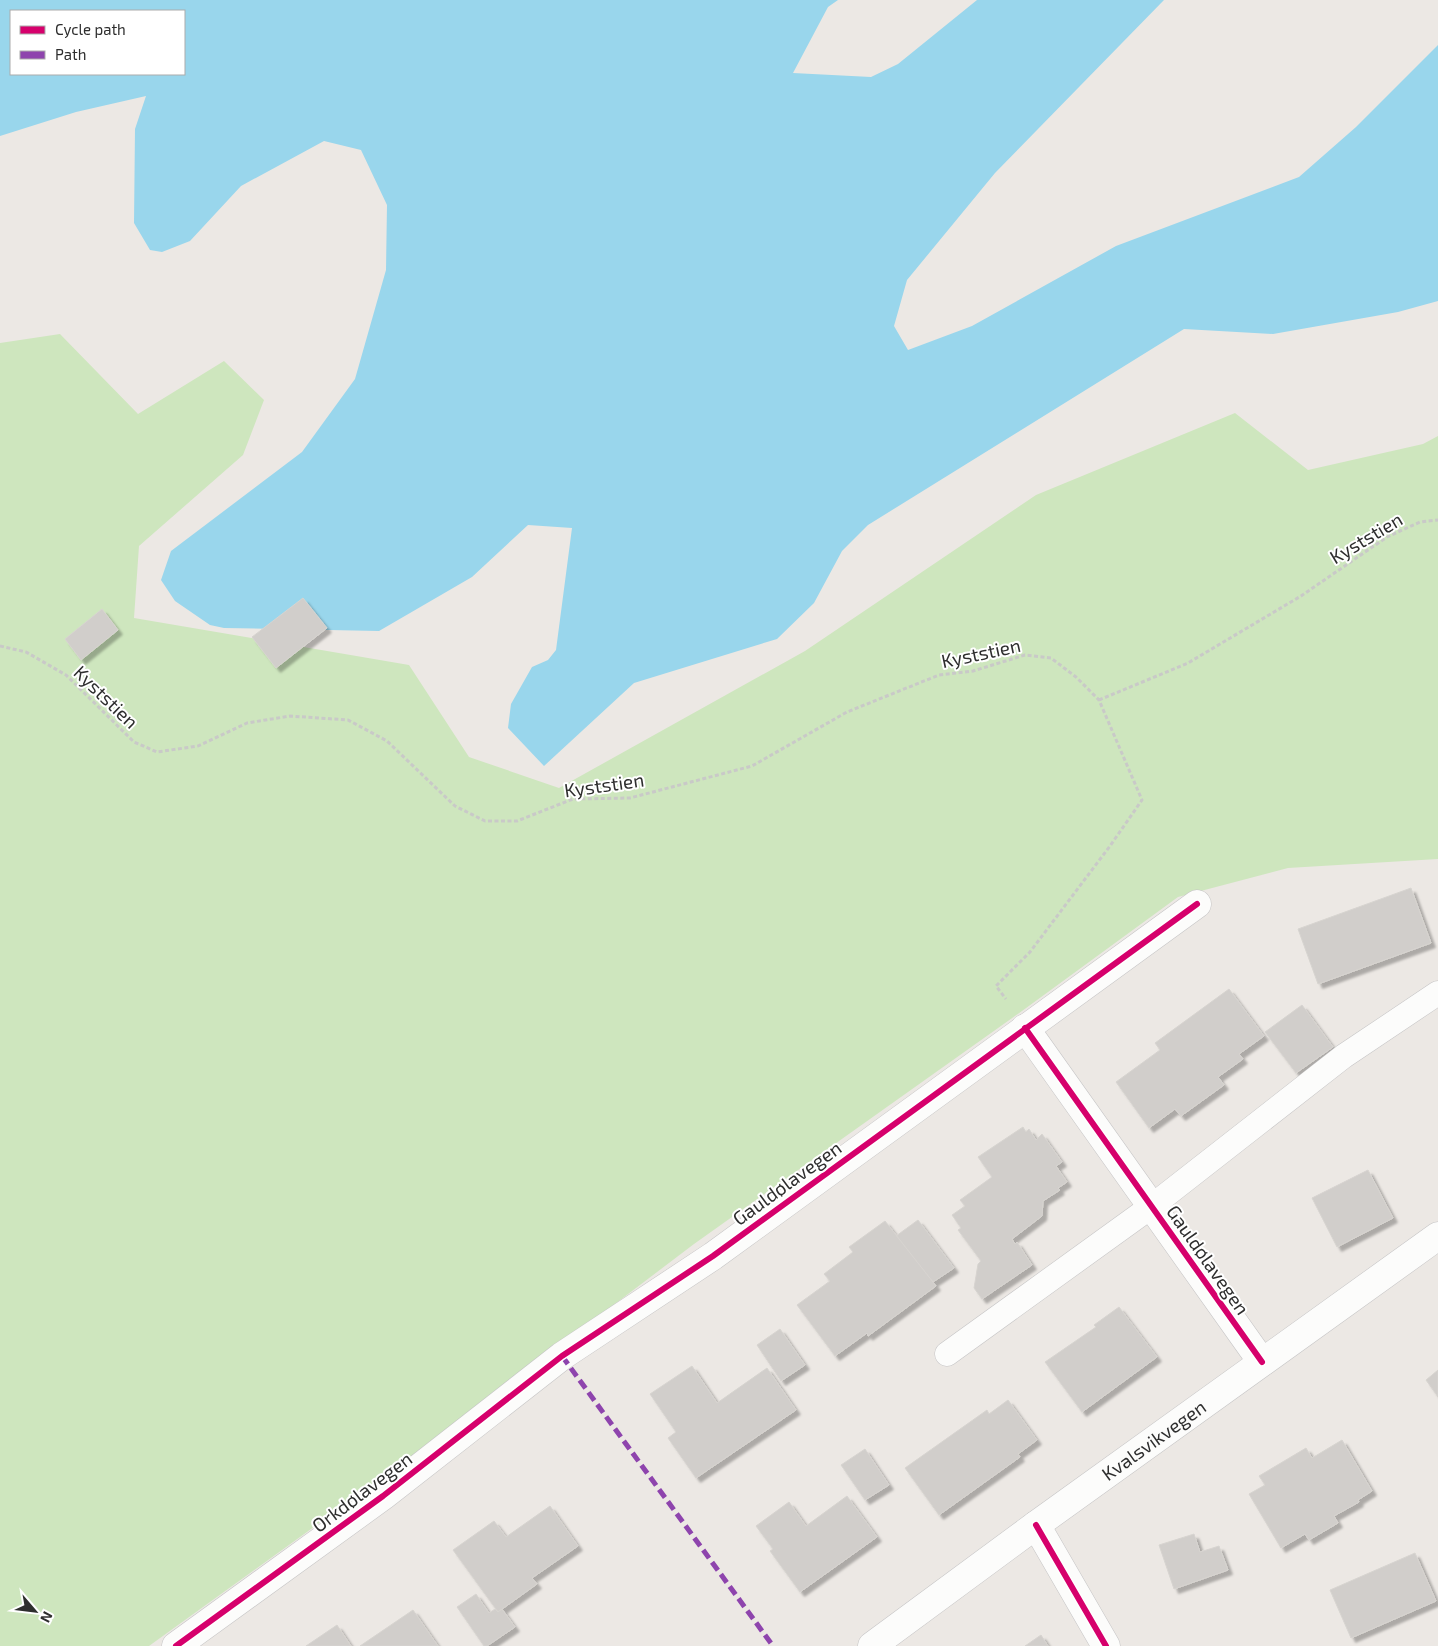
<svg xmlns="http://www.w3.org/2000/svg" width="1438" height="1646" font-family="'Exo 2',sans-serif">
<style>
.green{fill:#cee6be}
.water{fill:#99d6ec;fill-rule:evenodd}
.building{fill:#d1cecb;stroke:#d7d4d0;filter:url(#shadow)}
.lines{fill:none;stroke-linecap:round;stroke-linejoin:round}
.lane-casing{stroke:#c5c4c5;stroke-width:25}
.street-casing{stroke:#c5c4c5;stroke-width:29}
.secondary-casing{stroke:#c5c4c5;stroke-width:29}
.path{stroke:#c9c9c8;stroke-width:3;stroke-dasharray:4 2.5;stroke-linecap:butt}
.lane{stroke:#fcfcfb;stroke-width:24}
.street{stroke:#fcfcfb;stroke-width:28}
.secondary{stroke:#fcfcfb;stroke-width:28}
.quiet{stroke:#8e44ad;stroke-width:5;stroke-dasharray:10 5;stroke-linecap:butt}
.cycleway-casing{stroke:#fff;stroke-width:9}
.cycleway{stroke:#d6006c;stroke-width:6}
.labels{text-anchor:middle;stroke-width:4;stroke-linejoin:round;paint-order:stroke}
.street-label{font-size:19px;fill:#2e2e2e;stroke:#fff}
</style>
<defs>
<filter id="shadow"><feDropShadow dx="4.5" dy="4.5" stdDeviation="1" flood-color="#0004"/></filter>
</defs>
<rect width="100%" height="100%" fill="#ece8e4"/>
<!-- green -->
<polygon class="green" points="60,334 138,414 224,361 264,400 243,455 139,546 134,618 409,665 469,757 559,788 805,651 1036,495 1235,413 1308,470 1423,444 1438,436 1438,859 1288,868 1178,897 1022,1011 694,1244 462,1420 149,1646 0,1646 0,343"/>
<!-- water -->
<path class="water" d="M0 0H838L828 7 793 73 871 77 898 64 977 0H1164L995 173 907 280 894 326 908 350 972 326 1116 246 1299 177 1356 127 1438 45V301L1398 312 1273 334 1184 329 868 525 842 551 814 603 777 639 634 683 544 766 508 728 511 704 532 667 548 660 556 650 572 528 528 525 472 577 379 631 224 628 210 625 175 601 161 580 171 551 302 452 355 379 386 270 387 205 361 150 324 141 241 186 190 241 162 252 150 250 134 223 135 129 146 96 76 112 0 136ZM11 11H184V74H11Z"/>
<!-- building -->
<g class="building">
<polygon points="303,598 327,628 276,668 252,637"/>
<polygon points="102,609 118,630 81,660 65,639"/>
<polygon points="1411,888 1431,943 1318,984 1298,929"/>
<polygon points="1229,989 1264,1036 1239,1054 1243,1059 1218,1077 1224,1085 1181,1116 1175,1109 1149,1128 1116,1082 1160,1050 1155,1043"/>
<polygon points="1302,1005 1333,1047 1296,1073 1265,1032"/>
<polygon points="1023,1127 1026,1132 1029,1129 1036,1140 1042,1134 1062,1162 1056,1166 1067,1182 1058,1188 1060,1190 1043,1201 1042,1216 1012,1239 1015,1244 1017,1242 1032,1265 982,1299 974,1288 978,1264 981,1261 958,1230 961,1228 952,1215 965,1206 960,1200 992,1177 978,1157"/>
<polygon points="1368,1170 1393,1218 1337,1247 1312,1198"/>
<polygon points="918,1220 954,1268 933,1282 896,1236"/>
<polygon points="885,1221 936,1286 868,1336 867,1333 835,1356 797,1305 830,1281 824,1274 853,1252 849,1247"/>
<polygon points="1119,1307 1157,1357 1082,1412 1045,1362 1096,1327 1094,1325"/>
<polygon points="780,1329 805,1365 781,1381 757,1345"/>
<polygon points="692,1366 717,1403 767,1368 796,1410 696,1478 668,1438 676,1432 650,1394"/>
<polygon points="1438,1370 1438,1397 1426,1380"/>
<polygon points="1008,1400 1037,1440 1018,1454 1020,1457 939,1515 905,1468 987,1410 989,1414"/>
<polygon points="1342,1440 1372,1491 1358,1500 1359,1502 1334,1516 1338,1523 1309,1540 1305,1534 1281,1548 1249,1494 1265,1485 1259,1476 1306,1448 1312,1458"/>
<polygon points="865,1449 889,1485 865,1500 841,1465"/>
<polygon points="847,1496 877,1537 800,1592 770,1551 773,1549 756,1526 789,1502 806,1526"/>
<polygon points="550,1506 578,1546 532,1578 537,1584 498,1612 453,1550 494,1521 506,1537"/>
<polygon points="1194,1534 1200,1552 1219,1546 1228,1570 1174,1589 1159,1545"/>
<polygon points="1415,1553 1436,1601 1351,1638 1330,1590"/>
<polygon points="476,1594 489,1613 495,1609 498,1612 502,1609 515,1627 487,1646 484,1646 457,1607"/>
<polygon points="413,1610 438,1646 360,1646"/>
<polygon points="337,1625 351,1646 306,1646"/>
<polygon points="1041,1635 1048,1646 1025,1646"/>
</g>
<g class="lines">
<!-- lane casing -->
<g class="lane-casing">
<polyline id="lane" points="947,1354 1152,1206 1344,1056 1438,993"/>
</g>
<!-- street casing -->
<g class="street-casing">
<g id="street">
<polyline points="1025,1028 1262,1362"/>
<polyline points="1036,1525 1106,1646"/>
<polyline points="176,1646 383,1496 562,1356 713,1256 1197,904"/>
</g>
</g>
<!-- secondary casing -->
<g class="secondary-casing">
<g id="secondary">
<path id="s1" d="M872 1646 1036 1525 1438 1236"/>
</g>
</g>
<!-- path -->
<g class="path">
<polyline points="0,646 26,652 66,675 134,742 157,752 198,746 247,723 290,716 348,720 387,741 455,806 485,821 517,821 573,799 630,798 752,766 847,712 939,675 973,671 1025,655 1051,658 1076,677 1099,700 1142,800 1110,846 1030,952 996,986 1006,999"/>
<polyline points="1099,700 1188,663 1301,596 1387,537 1420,522 1438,520"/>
</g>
<!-- lane -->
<use href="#lane" class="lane"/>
<!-- street -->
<use href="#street" class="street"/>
<!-- secondary -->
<use href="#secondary" class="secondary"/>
<!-- quiet -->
<polyline class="quiet" points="562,1356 773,1646"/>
<!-- cycleway casing -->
<g class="cycleway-casing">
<g id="cycleway">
<polyline points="1025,1028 1262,1362"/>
<polyline points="1036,1525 1106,1646"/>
<polyline points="176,1646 383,1496 562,1356 713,1256 1197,904"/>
</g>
</g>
<!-- cycleway -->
<use href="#cycleway" class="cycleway"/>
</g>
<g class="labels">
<!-- street labels -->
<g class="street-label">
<text transform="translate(1366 538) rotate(-31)" y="7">Kyststien</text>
<text transform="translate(981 653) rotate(-12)" y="7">Kyststien</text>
<text transform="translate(106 697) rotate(44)" y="7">Kyststien</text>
<text transform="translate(604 785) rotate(-8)" y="7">Kyststien</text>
<text transform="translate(787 1183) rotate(-36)" y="7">Gauldølavegen</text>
<text transform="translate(1208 1260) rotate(55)" y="7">Gauldølavegen</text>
<text dy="7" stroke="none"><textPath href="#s1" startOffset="349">Kvalsvikvegen</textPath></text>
<text transform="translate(362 1492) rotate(-37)" y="7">Orkdølavegen</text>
</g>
</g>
<!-- legend -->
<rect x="10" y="10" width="175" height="65" fill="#ffffff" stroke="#ababab"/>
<rect x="20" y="26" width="25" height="8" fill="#d6006c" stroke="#ababab"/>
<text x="55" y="35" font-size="15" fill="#2e2e2e">Cycle path</text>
<rect x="20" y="51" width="25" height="8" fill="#8e44ad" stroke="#ababab"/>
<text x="55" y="60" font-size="15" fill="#2e2e2e">Path</text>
<!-- north arrow -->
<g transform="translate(35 1611) rotate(118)" stroke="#ffffff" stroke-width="4" paint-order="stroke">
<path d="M0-4L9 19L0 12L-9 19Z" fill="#2e2e2e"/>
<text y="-8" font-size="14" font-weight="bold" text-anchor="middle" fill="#2e2e2e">N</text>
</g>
</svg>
